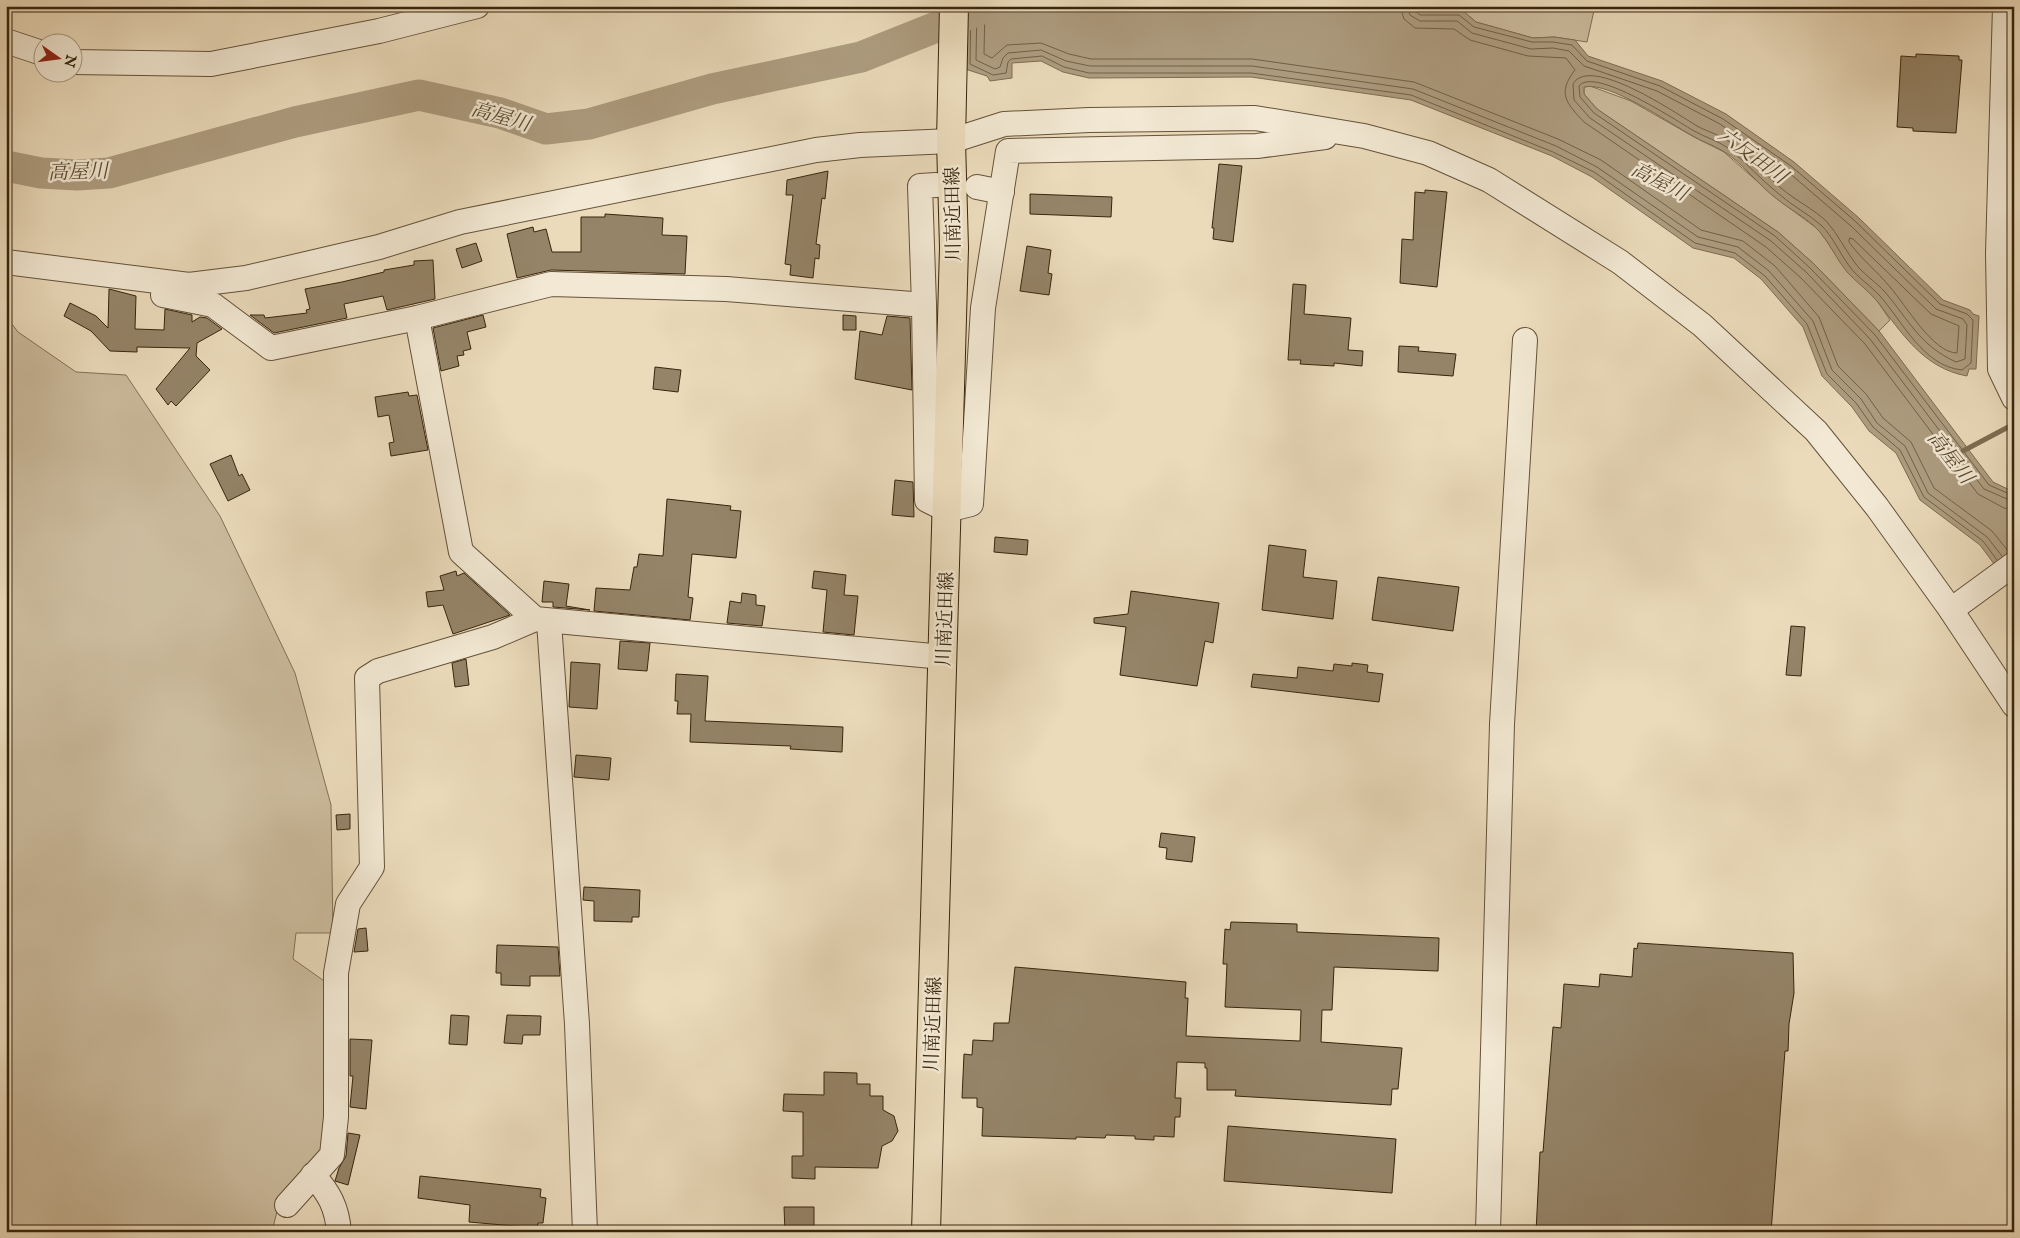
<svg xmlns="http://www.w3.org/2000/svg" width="2020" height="1238" font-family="'IM FELL English','Noto Serif JP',serif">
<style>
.green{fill:#ccbc9e;stroke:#827056}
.water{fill:#ae9d80;stroke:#7e6d52}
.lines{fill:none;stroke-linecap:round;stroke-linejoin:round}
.shore{stroke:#726147;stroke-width:1}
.stream{stroke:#7e6d52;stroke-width:5}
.river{stroke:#ae9d80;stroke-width:31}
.building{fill:#958468;stroke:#37250e}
.minor-casing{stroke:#645239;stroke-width:26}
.major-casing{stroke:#37250e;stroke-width:30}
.minor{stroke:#f2e8d3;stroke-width:24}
.major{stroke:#ebdbbb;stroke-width:28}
.labels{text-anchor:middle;stroke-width:5;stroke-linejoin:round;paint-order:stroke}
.street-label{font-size:19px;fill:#37250e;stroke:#f2e8d3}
.water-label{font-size:20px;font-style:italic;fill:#5b4930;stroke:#f2e8d3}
</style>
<rect width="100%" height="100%" fill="#ebdbbb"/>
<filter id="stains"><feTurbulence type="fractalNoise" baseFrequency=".004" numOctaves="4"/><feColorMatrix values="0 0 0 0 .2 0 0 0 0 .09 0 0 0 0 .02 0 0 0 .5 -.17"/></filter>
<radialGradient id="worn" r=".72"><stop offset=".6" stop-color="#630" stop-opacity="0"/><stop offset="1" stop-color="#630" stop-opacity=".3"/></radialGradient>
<!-- green -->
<g class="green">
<polygon points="1415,6 1595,6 1587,42 1554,37 1533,38 1476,22 1462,10 1422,10"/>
<polygon points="1590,86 1631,101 1694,137 1724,152 1776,198 1819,230 1847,271 1876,299 1890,320 1879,331 1814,264 1778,232 1597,109 1584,94 1584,87"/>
<polygon points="6,316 18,332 76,372 126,375 220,516 295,673 331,805 333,933 296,933 293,959 337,990 333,1142 279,1203 272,1232 6,1232"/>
</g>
<!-- water -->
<path class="water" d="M966 6H1415L1422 10H1462L1476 22 1533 38 1554 37 1575 40 1588 56 1662 81 1726 114 1794 162 1859 218 1943 300 1970 310 1973 314 1979 316 1976 369H1969L1967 376C1923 368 1902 333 1877 301 1868 290 1856 282 1847 272 1836 259 1830 243 1819 231 1808 218 1790 210 1777 199 1758 185 1743 163 1723 151 1714 145 1702 142 1693 136 1669 123 1609 81 1584 87V94L1597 109 1778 232 1814 264 1879 331 1993 482 2014 492V595L2009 584 1980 545 1920 500 1896 453 1869 431 1852 407 1822 376 1803 327 1761 279 1734 258 1693 248 1592 177 1552 156 1411 100 1251 77 1089 78 1063 72 1041 61 1012 63V78L990 81 987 76 965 69Z"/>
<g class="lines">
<!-- shore -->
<g class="shore">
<polyline points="971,6 970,64 993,75 1006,73 1008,62 1011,59 1042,56 1064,67 1089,73 1251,73 1411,95 1553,152 1594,172 1695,243 1735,253 1765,276 1807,324 1827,374 1856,403 1873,427 1900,450 1924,497 1983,541 1997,560"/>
<polyline points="977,6 976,60 995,69 1000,67 1003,58 1008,53 1041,50 1066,61 1090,66 1252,66 1413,89 1556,146 1597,167 1698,237 1738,247 1769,271 1813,321 1832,370 1861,399 1877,423 1905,446 1928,493 1987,537 2002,556"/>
<polyline points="985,6 984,54 992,58 1007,45 1041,43 1069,54 1091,59 1252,59 1414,82 1558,139 1601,160 1701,230 1743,241 1775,266 1819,317 1838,366 1866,394 1883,418 1911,442 1934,488 1992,531 2009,552"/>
<path d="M1400 6 1404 19 1415 28 1454 29 1470 40 1528 56 1566 58 1575 70C1557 93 1566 103 1584 122L1766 247 1801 278 1865 344 1978 494 2004 508 2014 510"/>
<path d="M1407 6 1410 15 1420 21H1457L1472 33 1531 49 1553 48 1569 51 1584 66 1657 91 1720 124 1787 171 1851 226 1936 309 1963 319 1967 325 1965 359 1956 362C1919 345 1909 320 1885 292 1876 282 1863 274 1855 263 1845 250 1838 234 1827 222 1814 209 1796 201 1781 188 1764 174 1749 156 1731 143 1721 135 1708 132 1697 126 1677 114 1590 54 1573 84L1574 100 1590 118 1771 241 1806 272 1870 339 1984 489 2014 502"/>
<path d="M1413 6 1415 11 1420 15H1459L1474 27 1532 42H1553L1572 45 1587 61 1660 86 1723 119 1791 166 1855 221 1940 304 1967 314 1973 320 1971 363 1962 370C1923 366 1903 322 1880 296 1870 285 1858 278 1850 267 1840 254 1833 237 1822 226 1809 214 1792 206 1779 194 1761 180 1746 162 1728 148 1718 141 1705 137 1694 131 1677 121 1594 66 1579 86L1580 97 1594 113 1775 236 1810 268 1875 335 1989 485 2014 496"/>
<path d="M1850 238 1853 239 1931 314 1959 326 1957 353C1933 353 1905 304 1890 287 1877 271 1861 259 1849 242Z"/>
</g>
<!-- stream -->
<polyline class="stream" points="1963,451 2014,424"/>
<!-- river -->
<polyline class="river" points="6,166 41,173 77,175 109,173 295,122 419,95 500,113 546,129 589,124 712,89 861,57 989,6"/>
</g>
<!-- building -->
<g class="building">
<polygon points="1916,54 1959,56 1959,60 1962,60 1956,133 1913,131 1913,128 1897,127 1901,56 1916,57"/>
<polygon points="1219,164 1242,166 1233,242 1213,239 1214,228 1212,228"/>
<polygon points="828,171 825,199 822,198 816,244 820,245 819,259 815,258 813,278 790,275 791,265 785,264 793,195 786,195 787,180"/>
<polygon points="1425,190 1447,192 1437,287 1400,283 1402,239 1413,240 1415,192 1425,193"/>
<polygon points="1030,194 1112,197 1111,217 1030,214"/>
<polygon points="605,214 663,218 662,235 687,236 685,274 551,270 517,278 507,234 533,227 534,232 546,229 552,252 581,252 581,217 605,217"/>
<polygon points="476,243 482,261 462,268 456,249"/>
<polygon points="1027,246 1051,250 1048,273 1052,274 1049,295 1020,291"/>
<polygon points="433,260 435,299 387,310 383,296 344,304 347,318 274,333 250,315 264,315 265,318 307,313 306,310 310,309 305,289 342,282 384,272 384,270 414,265 414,261"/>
<polygon points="1293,284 1306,285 1304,314 1351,318 1348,350 1363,351 1362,366 1334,363 1334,366 1300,364 1301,360 1288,360"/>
<polygon points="109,289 136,296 135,329 164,330 165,309 192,315 192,322 200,317 207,318 222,329 197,343 196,356 210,370 176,406 171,401 168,405 156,389 190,348 137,347 137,352 110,351 91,331 64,316 70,303 96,316 108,328"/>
<polygon points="483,315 486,327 467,332 471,349 463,351 464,355 457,356 459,366 441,371 433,328"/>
<polygon points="843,315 856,316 856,330 843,330"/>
<polygon points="887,316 910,318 912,390 855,379 860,331 882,335"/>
<polygon points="1399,346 1419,347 1418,351 1456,354 1453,376 1398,372"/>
<polygon points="655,367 681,370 678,392 653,389"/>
<polygon points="408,392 409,396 417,395 428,450 391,456 389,443 394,442 389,415 378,417 375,397"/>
<polygon points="231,455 239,476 242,474 250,490 228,501 210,464"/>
<polygon points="895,480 913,482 914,517 892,515"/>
<polygon points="667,499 731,506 730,510 741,511 736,558 692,554 688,597 693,598 690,620 594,611 596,588 630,590 634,567 637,567 639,554 663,556"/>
<polygon points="995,537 1028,540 1027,555 994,552"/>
<polygon points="1269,545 1306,550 1303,577 1337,581 1333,619 1262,610"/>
<polygon points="456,571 457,576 464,573 510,615 453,634 443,605 428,607 426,592 444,590 440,576"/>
<polygon points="814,571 846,575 844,595 858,596 854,635 823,632 827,590 812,588"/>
<polygon points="1378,577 1459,587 1453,631 1372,620"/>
<polygon points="544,581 569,584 566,606 590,610 553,607 553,602 542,602"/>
<polygon points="1131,591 1219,603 1213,643 1205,641 1197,686 1120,675 1126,627 1094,623 1094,618 1128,614"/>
<polygon points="742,593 756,595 756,605 765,606 762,626 727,623 730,601 741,603"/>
<polygon points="1791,626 1805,627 1801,676 1786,675"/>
<polygon points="620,641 650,643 647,671 618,669"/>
<polygon points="466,659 469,685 455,687 452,663"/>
<polygon points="571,662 600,664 597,709 569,707"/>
<polygon points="1352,663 1368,665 1367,672 1383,674 1379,702 1251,687 1253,674 1297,678 1298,667 1333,671 1334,664 1352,666"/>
<polygon points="676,674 708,676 705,721 843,727 842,752 790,749 791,746 690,742 691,714 677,714 678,701 675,701"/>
<polygon points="576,755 611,758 609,780 574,777"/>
<polygon points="350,814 350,829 337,830 336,815"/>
<polygon points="1161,833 1195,837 1192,862 1166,859 1167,848 1159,847"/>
<polygon points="584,887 640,890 639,917 632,917 632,922 594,921 594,901 583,900"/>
<polygon points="1231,922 1297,924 1297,932 1439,938 1438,971 1334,967 1332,1010 1322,1010 1321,1042 1402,1048 1398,1089 1392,1089 1391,1105 1235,1096 1236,1090 1207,1090 1207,1068 1205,1068 1205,1063 1177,1062 1175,1098 1181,1098 1180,1117 1175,1117 1174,1137 1154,1136 1154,1140 1135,1139 1135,1136 1106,1135 1105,1138 1076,1137 1076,1139 982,1136 983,1108 977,1107 977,1098 962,1098 964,1054 972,1055 973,1040 993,1041 994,1023 1009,1023 1015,967 1186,982 1185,998 1188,998 1186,1036 1300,1041 1301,1010 1225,1007 1227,964 1223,964 1225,929 1230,930"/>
<polygon points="366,928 368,951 354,952 358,929"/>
<polygon points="1638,943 1793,953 1794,993 1789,1024 1788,1051 1785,1051 1771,1232 1536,1232 1540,1152 1543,1152 1553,1027 1561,1028 1564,984 1599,987 1600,974 1632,977 1634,948 1637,949"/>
<polygon points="497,945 558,947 560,976 530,976 530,986 501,985 501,973 496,973"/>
<polygon points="451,1015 469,1016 467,1045 449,1044"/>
<polygon points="507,1015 541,1016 540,1035 523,1035 522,1044 504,1043"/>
<polygon points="350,1039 372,1040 366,1109 350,1107 353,1076 350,1076"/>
<polygon points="824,1072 857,1073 857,1084 870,1084 870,1096 883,1096 883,1110 894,1116 898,1131 892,1141 882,1146 878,1168 815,1167 815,1179 792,1178 792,1156 803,1156 803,1112 783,1111 784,1094 824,1095"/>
<polygon points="1228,1126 1396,1139 1392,1193 1224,1181"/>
<polygon points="348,1133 360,1135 348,1185 335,1181 339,1168 346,1156"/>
<polygon points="420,1176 541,1189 540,1197 546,1198 543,1223 538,1223 537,1228 469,1222 470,1205 418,1198"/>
<polygon points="784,1207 814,1207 814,1232 785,1232"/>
</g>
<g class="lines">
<!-- minor casing -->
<g class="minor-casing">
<g id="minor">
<polyline points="2005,6 1998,253 2000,369 2014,398"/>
<polyline points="6,41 42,53"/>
<polyline points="72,62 211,64 379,31 477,6"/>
<polyline points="936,185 920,186 924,305 927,500 947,510 971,504 983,308 1008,151 1257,146 1325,137"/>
<polyline points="977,187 1002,192"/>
<polyline points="6,262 189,285 246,278 379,247 460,222 816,150 860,145 951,141 1004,124 1089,120 1255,118 1364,136 1428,153 1489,180 1620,262 1702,325 1816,431 1877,507 1951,610 2014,705"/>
<polyline points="163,295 213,305 271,348 417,318 551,284 726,289 924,305"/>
<polyline points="417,318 461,552 535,619 943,657"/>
<polyline points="1951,610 2014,564"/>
<polyline points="549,622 577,1024 585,1232"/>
<path d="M313 1175C329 1193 337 1207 339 1232"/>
<polyline points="287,1205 332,1155 336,1117 336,973 348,904 372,867 367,678 378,671 493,637 535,619"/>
<polyline points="1488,1232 1502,724 1525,340"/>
</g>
</g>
<!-- major casing -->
<g class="major-casing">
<polyline id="major" points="926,1232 954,248 951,141 954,6"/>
</g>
<!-- minor -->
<use href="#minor" class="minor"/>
<!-- major -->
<use href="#major" class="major"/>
</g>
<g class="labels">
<!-- street labels -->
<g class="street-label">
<text transform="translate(952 214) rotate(-91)" y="7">川南近田線</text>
<text transform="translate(944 619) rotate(-88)" y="7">川南近田線</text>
<text transform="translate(932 1024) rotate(-88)" y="7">川南近田線</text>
</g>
<!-- water labels -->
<g class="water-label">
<text transform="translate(501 116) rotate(16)" y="7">高屋川</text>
<text transform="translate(1753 155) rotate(36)" y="7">六反田川</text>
<text transform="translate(78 171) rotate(-2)" y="7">高屋川</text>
<text transform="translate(1660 181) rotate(27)" y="7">高屋川</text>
<text transform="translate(1951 457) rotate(52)" y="7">高屋川</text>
</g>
</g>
<!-- margin -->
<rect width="2020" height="1238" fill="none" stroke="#ebdbbb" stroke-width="25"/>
<rect x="8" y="8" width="2005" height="1223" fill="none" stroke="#37250e" stroke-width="2.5"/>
<rect x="12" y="12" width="1995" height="1213" fill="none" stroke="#37250e"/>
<!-- north arrow -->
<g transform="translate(58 58) rotate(104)"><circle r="24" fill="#f2e8d3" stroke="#a79a84"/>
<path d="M0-4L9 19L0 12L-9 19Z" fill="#8f2418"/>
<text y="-8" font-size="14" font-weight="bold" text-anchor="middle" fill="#37250e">N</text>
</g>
<rect width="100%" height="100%" filter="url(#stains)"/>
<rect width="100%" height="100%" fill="url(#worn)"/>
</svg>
